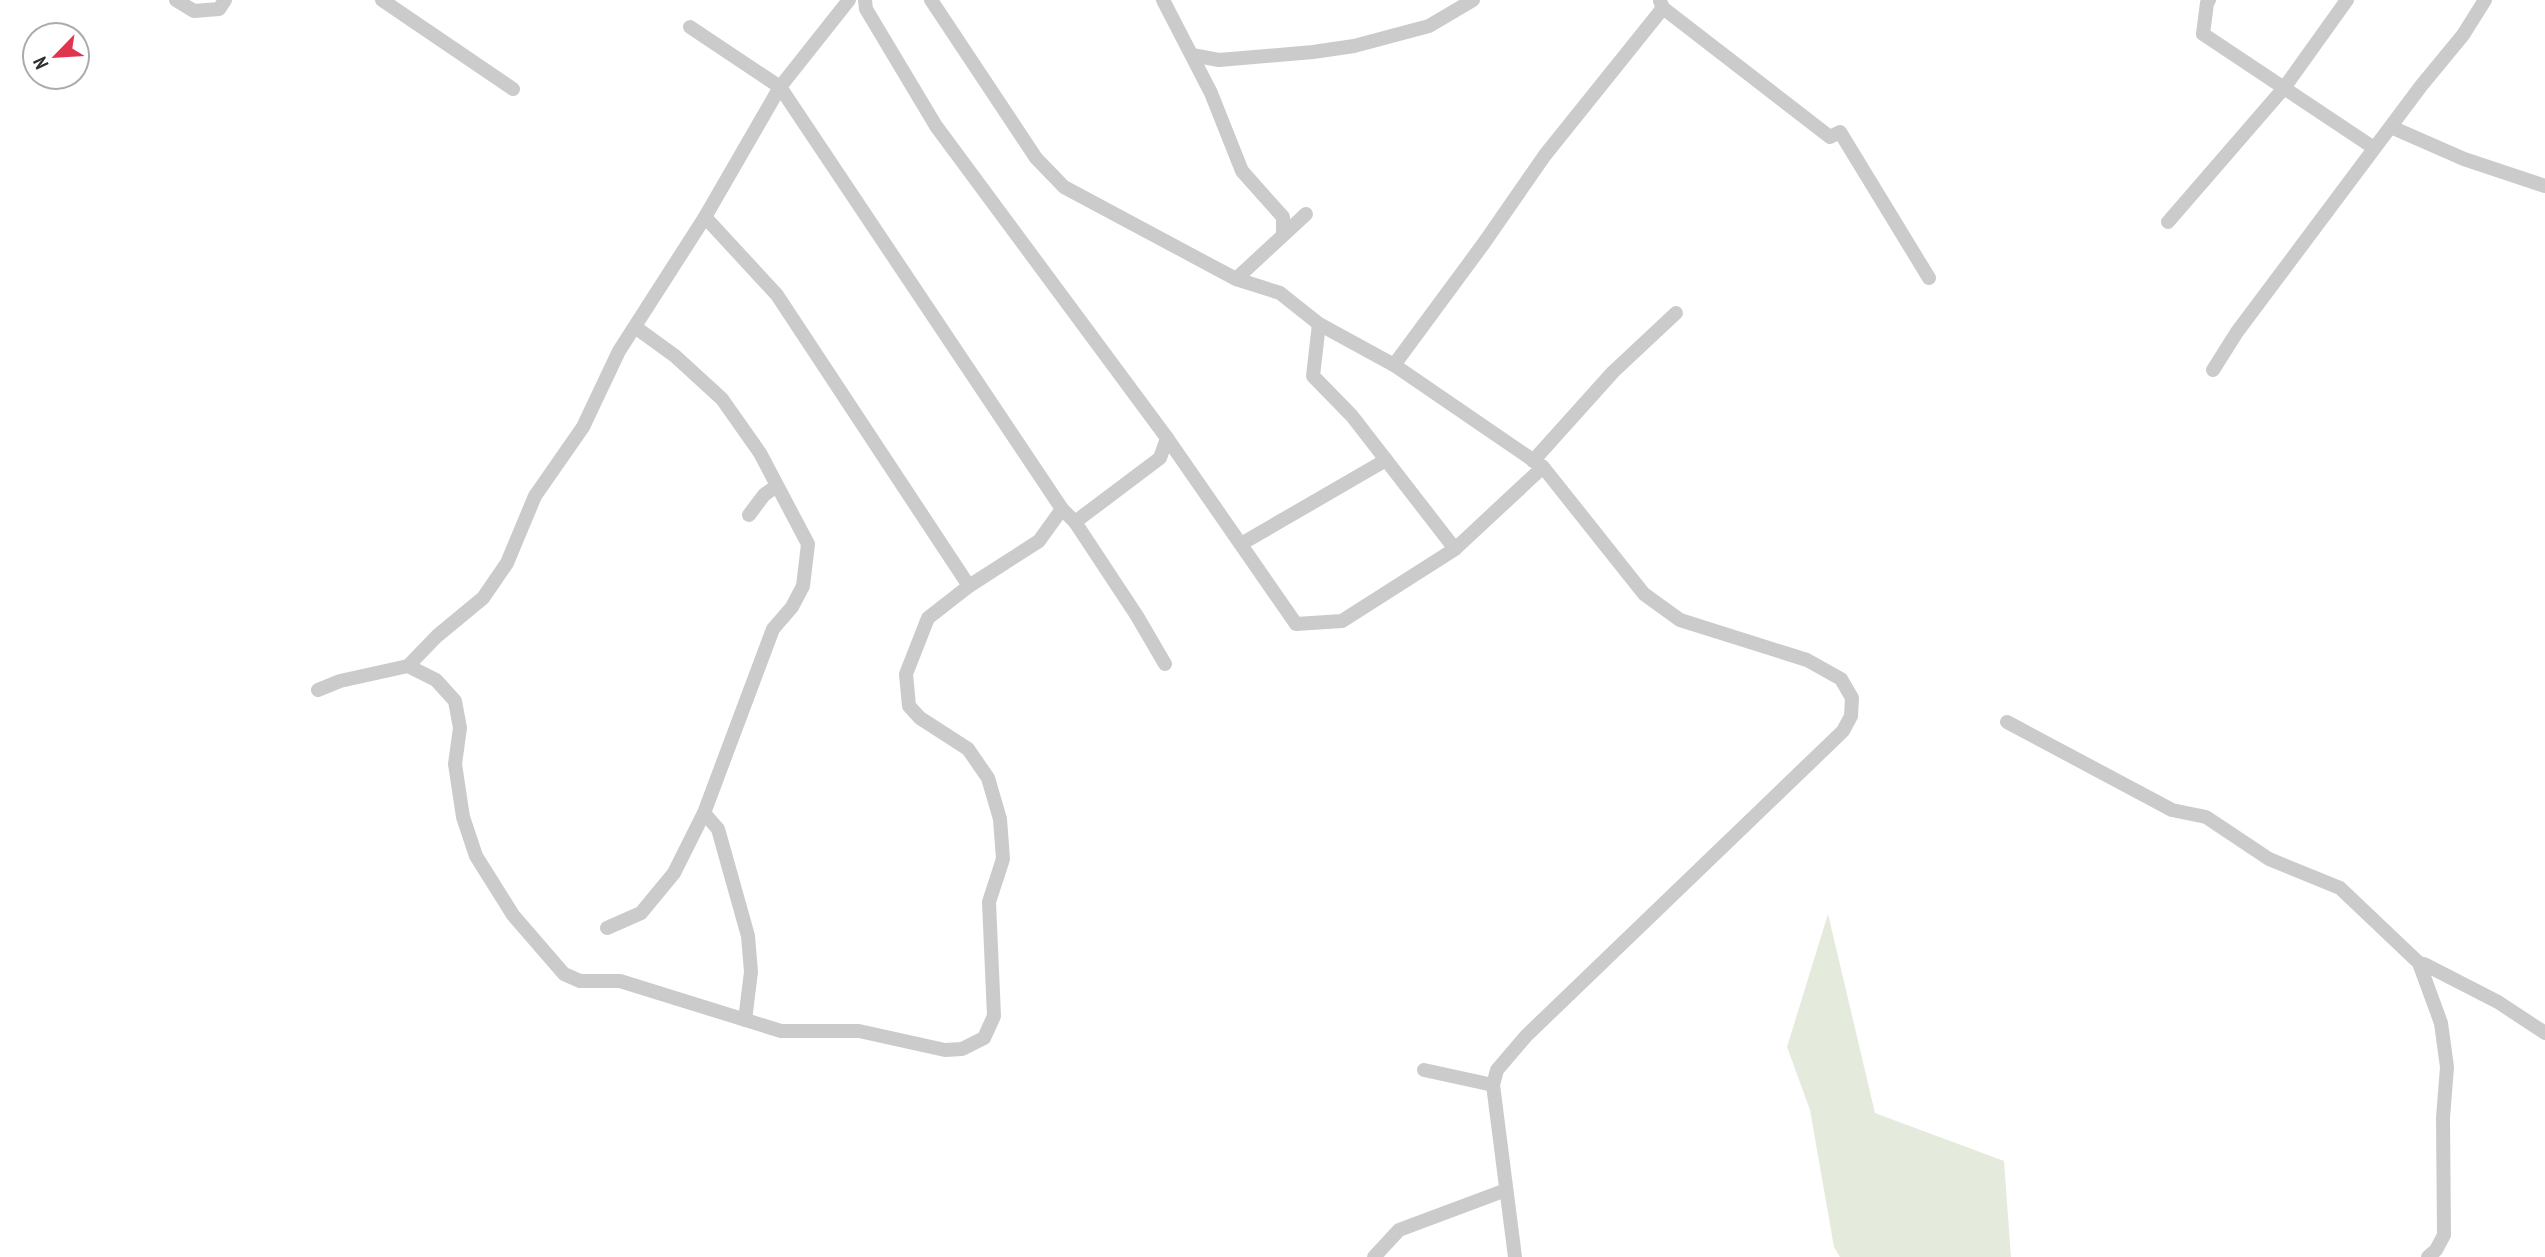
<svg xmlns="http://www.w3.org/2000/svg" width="2545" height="1257" font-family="'PT Sans Narrow',sans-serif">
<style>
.green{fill:#e5ebdc}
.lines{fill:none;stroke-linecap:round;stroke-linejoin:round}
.minor{stroke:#cbcbcb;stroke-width:14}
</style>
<rect width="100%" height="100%" fill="#fff"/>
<!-- green -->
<polygon class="green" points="1828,914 1875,1113 2004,1161 2011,1257 1840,1257 1834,1247 1810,1110 1787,1047"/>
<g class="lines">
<!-- minor -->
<g class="minor">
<polyline points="176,0 194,11 219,9 225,0"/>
<polyline points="382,0 513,89"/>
<polyline points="865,0 866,9 936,126 1167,438 1296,624 1342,621 1455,549 1543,467"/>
<polyline points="931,0 1036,158 1064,187 1236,279 1280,293 1319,324 1394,365 1543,467 1644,594 1680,620 1807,660 1841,679 1852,698 1851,716 1843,731 1526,1036 1497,1070 1493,1085 1515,1257"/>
<polyline points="1163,0 1211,93 1242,171 1283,217 1283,234"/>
<polyline points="2209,0 2207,3 2203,34 2374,148"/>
<polyline points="1660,1 1663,8 1830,137 1840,132 1929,278"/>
<polyline points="690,27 780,87 1062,509 1075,522 1137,616 1165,664"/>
<polyline points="1192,55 1219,60 1313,52 1354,46 1429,26 1473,0"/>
<polyline points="2391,127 2464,159 2545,186"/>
<polyline points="705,217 777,295 969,586"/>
<polyline points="2168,222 2284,88 2347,0"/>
<polyline points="1236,279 1306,214"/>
<polyline points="1319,324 1313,376 1352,416 1455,549"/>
<polyline points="1394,365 1484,243 1545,155 1663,8"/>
<polyline points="2213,370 2237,332 2421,86 2463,35 2485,0"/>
<polyline points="1533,461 1613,372 1676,313"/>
<polyline points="749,515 764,495 775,487"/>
<polyline points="1075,522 1160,458 1167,438"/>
<polyline points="1241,544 1386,460"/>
<polyline points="408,666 436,680 455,701 460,728 455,764 463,817 476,856 513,915 564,974 580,981 620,981 781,1031 859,1031 945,1050 962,1049 984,1038 994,1016 989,902 1003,859 1000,819 988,778 968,749 920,718 909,706 906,674 928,618 969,586 1039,541 1062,509"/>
<polyline points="318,690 340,681 408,666 437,636 483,598 507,563 535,496 583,427 619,351 705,217 780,87 849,0"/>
<polyline points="2007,722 2172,810 2206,817 2269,859 2340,888 2419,963 2441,1023 2447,1067 2443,1118 2444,1235 2436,1250 2428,1257"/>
<polyline points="704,813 718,829 748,936 751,972 745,1020"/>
<polyline points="607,928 641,913 674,873 704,813 773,629 792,607 803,586 808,544 760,453 722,399 675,356 635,327"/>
<polyline points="2419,963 2424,964 2498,1002 2545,1033"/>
<polyline points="1424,1070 1493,1085"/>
<polyline points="1374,1257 1399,1230 1506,1190"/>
</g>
</g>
<!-- north arrow -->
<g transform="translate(56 56) rotate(245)"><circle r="33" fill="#ffffff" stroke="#ababab" stroke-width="2"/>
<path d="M0-5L12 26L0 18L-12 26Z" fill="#e1344f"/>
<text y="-10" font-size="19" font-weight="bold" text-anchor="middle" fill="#2e2e2e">N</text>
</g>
</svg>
